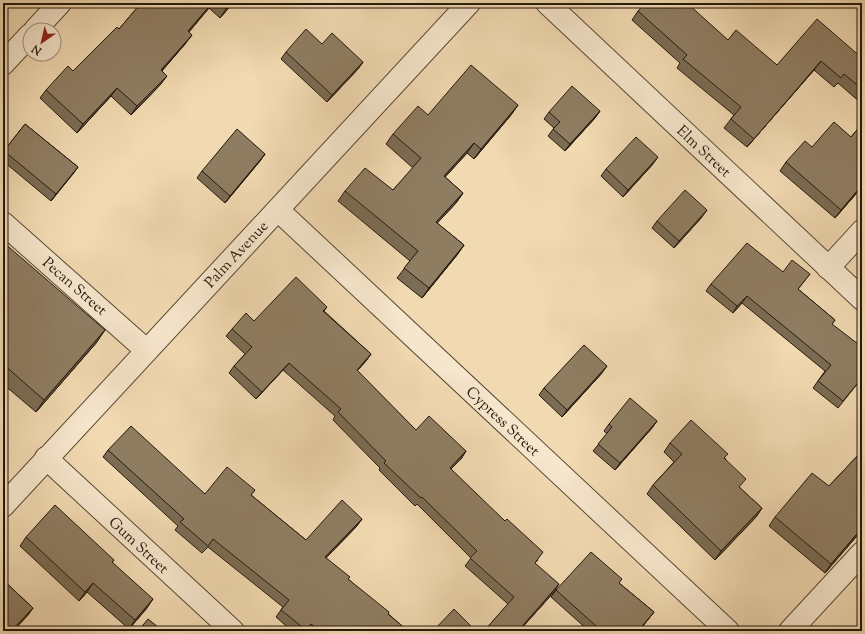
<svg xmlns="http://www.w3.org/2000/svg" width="865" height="634" font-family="'Sorts Mill Goudy',serif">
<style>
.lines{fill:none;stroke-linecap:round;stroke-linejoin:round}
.street-casing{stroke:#574936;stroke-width:24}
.street{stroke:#f6e6cc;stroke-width:22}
.wall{fill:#7b6c54;stroke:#24190d}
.shaded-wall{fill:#645845;stroke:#24190d}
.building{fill:#8f7d62;stroke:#24190d}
.labels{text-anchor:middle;stroke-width:3;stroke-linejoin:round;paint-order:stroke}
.street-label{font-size:15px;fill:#24190d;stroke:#f6e6cc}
</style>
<rect width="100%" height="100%" fill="#f1d9b1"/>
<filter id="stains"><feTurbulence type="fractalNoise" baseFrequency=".005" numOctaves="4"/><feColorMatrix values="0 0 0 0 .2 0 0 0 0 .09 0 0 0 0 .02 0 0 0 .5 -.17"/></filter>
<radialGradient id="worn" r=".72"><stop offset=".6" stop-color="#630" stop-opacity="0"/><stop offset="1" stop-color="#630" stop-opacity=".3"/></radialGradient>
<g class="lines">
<!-- street casing -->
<g class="street-casing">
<g id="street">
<polyline points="547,3 862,299"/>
<polyline points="35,30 60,3"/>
<polyline points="3,64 30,35"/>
<polyline points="278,210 728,631"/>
<polyline points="3,223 146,350"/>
<polyline points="828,268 862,231"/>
<polyline points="46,458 233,631"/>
<polyline points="3,506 469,3"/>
<polyline points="790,631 862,553"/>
</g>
</g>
<!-- street -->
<use href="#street" class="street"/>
</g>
<!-- wall -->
<g class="wall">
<polygon points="141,3 233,3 220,18 209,8 189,32 186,43 162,71 161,84 131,115 111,96 77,133 40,98 46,90 73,71 119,29"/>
<polygon points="638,11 728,40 777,65 862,58 862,104 838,83 834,87 814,70 747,147 724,128 734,115 677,68 680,63 632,20"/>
<polygon points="286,52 363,62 358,69 327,102 281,59"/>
<polygon points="518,105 511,115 474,159 467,153 445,177 463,193 456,203 437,223 464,245 457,255 422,298 397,278 410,261 338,201 345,191 393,190 413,168 386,144 393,134 428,115"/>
<polygon points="600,111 595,118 565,151 548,136 554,128 544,119 549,112"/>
<polygon points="25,124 78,167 51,201 3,161 3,152"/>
<polygon points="862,124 862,187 835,218 780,171 786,162 812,147 851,137"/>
<polygon points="265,154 260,161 225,203 197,178 202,171"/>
<polygon points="653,164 623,197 601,176 606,169"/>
<polygon points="702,217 674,248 652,228 657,221"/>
<polygon points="3,242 97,342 36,412 3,384"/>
<polygon points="783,272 810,274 798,289 835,320 832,324 862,378 838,408 813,388 825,371 742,303 733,313 706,291 711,284"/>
<polygon points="327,307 324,311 371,354 366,361 357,371 416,430 466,451 461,459 451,469 538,560 535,563 554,592 519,631 484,631 508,604 465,566 471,558 417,504 415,506 379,470 380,468 333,420 335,416 283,370 256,399 229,373 234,366 245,354 226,336 232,329 254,321"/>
<polygon points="602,373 562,417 539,395 544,388"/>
<polygon points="657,421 652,428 615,470 593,451 607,434 604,431 609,424"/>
<polygon points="670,443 725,458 740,488 762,508 756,517 715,560 647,494 653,485 674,462 664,452"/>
<polygon points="108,450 205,494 255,490 251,495 306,540 362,519 356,527 326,558 348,579 408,631 292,631 276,617 283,607 208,547 202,553 175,530 178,526 103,457"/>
<polygon points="862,451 862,530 825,573 769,526 775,517 829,486"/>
<polygon points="26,537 114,560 112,563 147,608 129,629 87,592 79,601 20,546"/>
<polygon points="3,580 33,608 28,615 13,631 3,631"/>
<polygon points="619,583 654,612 639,631 589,631 551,597 556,590"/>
</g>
<!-- shaded-wall -->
<g class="shaded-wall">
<polygon points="212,3 209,8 182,40 188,31"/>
<polygon points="231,3 233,3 220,18 226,9"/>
<polygon points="192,35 186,43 155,78 161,70"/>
<polygon points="821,61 814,70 747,147 754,139"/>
<polygon points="363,62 358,69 327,102 332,95"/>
<polygon points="167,76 161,84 131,115 137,106"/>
<polygon points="117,88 111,96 77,133 83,124"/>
<polygon points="518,105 511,115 474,159 481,149"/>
<polygon points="600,111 595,118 565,151 570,144"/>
<polygon points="474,143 467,153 437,186 444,176"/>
<polygon points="265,154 260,161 225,203 230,196"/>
<polygon points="658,157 653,164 623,197 628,190"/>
<polygon points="78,167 73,174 51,201 56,194"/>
<polygon points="862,185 862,187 835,218 841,210"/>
<polygon points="463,193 456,203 429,232 436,222"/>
<polygon points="707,210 702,217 674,248 679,241"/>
<polygon points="464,245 457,255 422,298 429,288"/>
<polygon points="747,296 742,303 733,313 737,306"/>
<polygon points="105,330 97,342 36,412 44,400"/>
<polygon points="371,354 366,361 351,377 357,370"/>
<polygon points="289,363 283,370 256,399 262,392"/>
<polygon points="607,366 602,373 562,417 567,410"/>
<polygon points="657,421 652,428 615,470 620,463"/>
<polygon points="466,451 461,459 445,475 450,468"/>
<polygon points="762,508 756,517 715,560 721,551"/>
<polygon points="362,519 356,527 320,564 325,557"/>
<polygon points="862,528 862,530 825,573 831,564"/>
<polygon points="93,583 87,592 79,601 85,592"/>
<polygon points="559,584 554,592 519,631 518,631"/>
<polygon points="153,599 147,608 129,629 135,620"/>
<polygon points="33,608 28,615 13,631 11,631"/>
<polygon points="654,612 639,631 638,631"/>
</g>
<!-- building -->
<g class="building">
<polygon points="141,3 212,3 188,31 192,35 161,70 167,76 137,106 117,88 83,124 46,90 68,66 73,71 117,27 119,29"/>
<polygon points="219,3 231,3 226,9"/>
<polygon points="645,3 687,3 728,40 736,30 777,65 817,19 862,58 862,89 844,74 841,78 821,61 754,139 731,119 741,107 683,59 687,55 638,11"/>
<polygon points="306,29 322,44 332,33 363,62 332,95 286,52"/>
<polygon points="471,65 518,105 481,149 474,143 444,176 463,193 436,222 464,245 429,288 404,268 418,251 345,191 365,168 393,190 421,158 393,134 418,106 428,115"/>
<polygon points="572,86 600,111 570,144 553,129 560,122 549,112"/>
<polygon points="834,122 851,137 862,124 862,185 841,210 786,162 805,141 812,147"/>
<polygon points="25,124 78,167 56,194 4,151"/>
<polygon points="237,129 265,154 230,196 202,171"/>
<polygon points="636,137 658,157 628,190 606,169"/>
<polygon points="685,190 707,210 679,241 657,221"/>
<polygon points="3,242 105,330 44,400 3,364"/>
<polygon points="747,243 783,272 792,260 810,274 798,289 835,320 832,324 862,347 862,378 843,401 818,381 831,365 747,296 737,306 711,284"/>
<polygon points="296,277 327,307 323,311 371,354 357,370 416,430 429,416 466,451 450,468 505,521 507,519 543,552 535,563 559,584 518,631 484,631 514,597 470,558 477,551 422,497 421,498 384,463 386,461 338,412 341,409 289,363 262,392 234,366 252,347 232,329 246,313 254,321"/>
<polygon points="584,345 607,366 567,410 544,388"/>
<polygon points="630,398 657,421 620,463 598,444 612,427 609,424"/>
<polygon points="691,420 728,454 724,458 746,479 739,487 762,508 721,551 653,485 682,454 670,443"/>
<polygon points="131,426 205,494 227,467 255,490 251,495 306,540 342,500 362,519 325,557 350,577 348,579 389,612 388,614 408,631 320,631 311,624 306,630 281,610 289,600 213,539 208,546 180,522 184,519 108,450"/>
<polygon points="862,451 862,528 831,564 775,517 812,473 829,486"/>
<polygon points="55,505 114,560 112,562 153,599 135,620 93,583 85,592 26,537"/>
<polygon points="591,552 622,579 619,583 654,612 638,631 592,631 596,626 556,590"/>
<polygon points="3,580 33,608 12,630 3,622"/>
<polygon points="454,609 476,631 433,631"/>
<polygon points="148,619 163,631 138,631"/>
</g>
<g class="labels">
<!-- street labels -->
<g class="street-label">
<text transform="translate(704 151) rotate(43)" y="5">Elm Street</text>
<text transform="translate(236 254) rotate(-47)" y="5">Palm Avenue</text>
<text transform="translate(75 286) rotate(41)" y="5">Pecan Street</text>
<text transform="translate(503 421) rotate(43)" y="5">Cypress Street</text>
<text transform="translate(139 545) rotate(43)" y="5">Gum Street</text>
</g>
</g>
<!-- margin -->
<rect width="865" height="634" fill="none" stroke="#f1d9b1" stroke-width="16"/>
<rect x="4" y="4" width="857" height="626" fill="none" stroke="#24190d" stroke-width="2"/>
<rect x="8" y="8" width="849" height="618" fill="none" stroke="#24190d"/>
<!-- north arrow -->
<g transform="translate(42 42) rotate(214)"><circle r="19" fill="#f6e6cc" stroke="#a29480"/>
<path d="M0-3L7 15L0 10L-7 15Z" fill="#8f2418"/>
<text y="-6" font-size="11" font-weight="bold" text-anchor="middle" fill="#24190d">N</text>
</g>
<rect width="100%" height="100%" filter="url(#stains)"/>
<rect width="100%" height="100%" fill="url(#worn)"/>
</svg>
